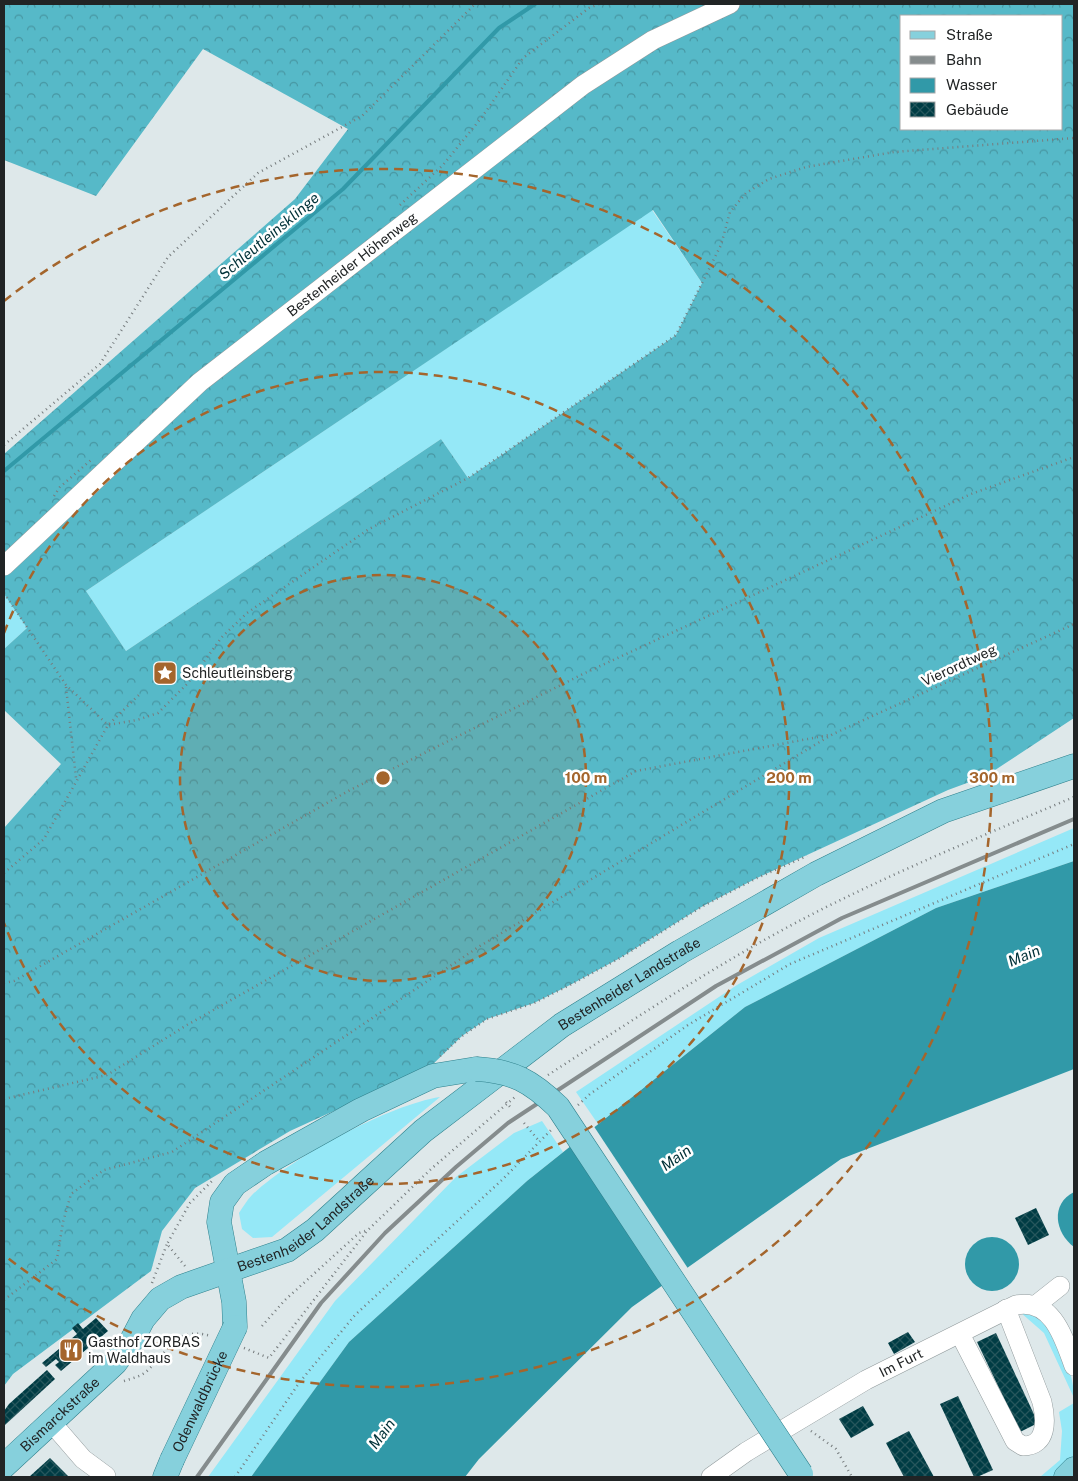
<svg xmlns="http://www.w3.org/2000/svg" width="1078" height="1481" font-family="'Public Sans',sans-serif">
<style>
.grass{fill:#95e8f7}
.forest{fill:url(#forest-crowns);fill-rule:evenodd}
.water{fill:#3199a8}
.pier{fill:#dee8ea}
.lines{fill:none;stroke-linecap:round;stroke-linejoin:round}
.stream{stroke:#3199a8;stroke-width:4}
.building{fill:url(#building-cross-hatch)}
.minor-casing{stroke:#929b9d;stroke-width:20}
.major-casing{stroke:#2f808c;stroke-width:25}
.path{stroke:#767c7e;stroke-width:2.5;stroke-dasharray:1 4;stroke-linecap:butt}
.minor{stroke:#fff;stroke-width:19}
.major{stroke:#86d0dc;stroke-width:24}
.rail{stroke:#858c8d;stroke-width:4}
.major-bridge-casing{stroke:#2f808c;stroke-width:25;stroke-linecap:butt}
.major-bridge{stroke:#86d0dc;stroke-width:24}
.ring{fill:none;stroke:#a4652c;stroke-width:2.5;stroke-dasharray:9 6}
.labels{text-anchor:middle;stroke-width:5;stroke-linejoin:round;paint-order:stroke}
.street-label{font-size:14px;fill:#212425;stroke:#fff}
.poi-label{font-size:14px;fill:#212425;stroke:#fff;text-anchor:start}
.water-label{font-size:15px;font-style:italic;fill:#003037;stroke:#fff}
.centre{fill:#a4652c;stroke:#fff;stroke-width:2.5}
.ring-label{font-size:15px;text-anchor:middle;font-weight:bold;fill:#a4652c;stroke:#fff;stroke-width:5;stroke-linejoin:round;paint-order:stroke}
</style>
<defs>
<pattern id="forest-crowns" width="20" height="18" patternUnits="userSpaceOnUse" patternTransform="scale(1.25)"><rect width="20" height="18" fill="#56b9c8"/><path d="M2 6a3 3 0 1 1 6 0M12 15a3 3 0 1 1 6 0" fill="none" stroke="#4796a2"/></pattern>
<pattern id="building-cross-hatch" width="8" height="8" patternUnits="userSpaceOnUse" patternTransform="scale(1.25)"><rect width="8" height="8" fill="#003c44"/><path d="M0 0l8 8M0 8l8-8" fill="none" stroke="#26565c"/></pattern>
</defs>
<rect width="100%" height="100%" fill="#dee8ea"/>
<!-- grass -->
<g class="grass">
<polygon points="652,210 702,283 676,335 468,478 441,439 126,651 86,591"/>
<polygon points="4,594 27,628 4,649"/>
<polygon points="1074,828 1074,861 936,908 745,1007 598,1124 576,1092 737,985 819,938"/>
<path d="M440 1097 272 1237 253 1238 242 1229 239 1213C243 1207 247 1200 252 1195 291 1158 388 1105 440 1097Z"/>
<polygon points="542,1121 563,1152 527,1181 349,1342 251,1477 208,1477 335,1301 456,1177 514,1133"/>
<path d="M1020 1312H1037C1055 1338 1074 1366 1074 1398L1044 1333Z"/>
<polygon points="1074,1403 1074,1462 1057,1477 1040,1477 1060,1460 1062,1431 1059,1412"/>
</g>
<!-- forest -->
<path class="forest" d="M4 4H1074V718L986 776 948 790 757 878 703 906 620 958 570 985 534 1003 487 1019 462 1036 430 1067 290 1131 195 1188 162 1231 151 1271 13 1374 4 1386V828L61 764 4 710V649L27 628 4 594V454L295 199 348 129 203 49 96 196 4 160ZM902 16H1062V129H902ZM653 210 702 283 676 335 468 478 441 439 126 651 86 591Z"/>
<!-- water -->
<g class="water">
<polygon points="1074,861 1074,1069 841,1159 632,1307 479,1459 465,1477 251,1477 349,1342 527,1181 745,1007 936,908"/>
<path d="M1074 1192V1247C1055 1233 1050 1204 1074 1192Z"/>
<circle cx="992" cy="1264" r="27"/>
</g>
<!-- pier -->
<polygon class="pier" points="593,1125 689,1270 665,1287 569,1144"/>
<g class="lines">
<!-- stream -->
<polyline class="stream" points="4,471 343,189 499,28 535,4"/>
</g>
<!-- building -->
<g class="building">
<polygon points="1036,1208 1049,1235 1028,1245 1015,1218"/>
<polygon points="96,1318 108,1331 61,1371 55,1365 59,1362 56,1359 46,1367 42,1363 77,1334 72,1328 78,1323 83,1329"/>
<polygon points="908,1332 915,1342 894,1354 888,1343"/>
<polygon points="996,1333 1038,1423 1020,1432 977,1342"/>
<polygon points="47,1370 55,1379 5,1425 4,1411 9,1404"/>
<polygon points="958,1396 993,1470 977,1477 974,1477 940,1404"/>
<polygon points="863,1406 874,1425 851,1438 839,1419"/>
<polygon points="909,1431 934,1477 904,1477 886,1443"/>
<polygon points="50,1458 69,1477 29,1477"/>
</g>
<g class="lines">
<!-- minor casing -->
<g class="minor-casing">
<g id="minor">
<path id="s1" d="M4 566 200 382 583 85 653 40 730 4"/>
<polyline points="1036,1305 1060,1286"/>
<path d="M960 1334 1015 1441 1023 1446C1048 1446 1046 1419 1042 1402L1006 1309"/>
<polyline points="51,1422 83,1459 106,1476"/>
<path id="s2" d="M711 1477 746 1452 866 1380 1016 1305C1053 1298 1064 1339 1074 1366"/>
</g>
</g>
<!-- major casing -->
<g class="major-casing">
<g id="major">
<polyline points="235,1327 234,1302 219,1222 222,1202 235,1184 266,1163 361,1110 433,1076 476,1069"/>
<path id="s3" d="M4 1466 115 1363 132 1340 143 1319 160 1299 181 1287 287 1250 315 1230 423 1131 562 1025 680 952 816 874 943 811 1074 766"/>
<polyline points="165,1477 172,1460"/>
<polyline points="1066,1477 1074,1469"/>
</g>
</g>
<!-- path -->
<g class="path">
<polyline points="400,205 443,165 482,117 523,58 589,8 599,4"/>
<polyline points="4,445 100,364 168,257 258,173 362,116 475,4"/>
<polyline points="54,496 60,487 91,460"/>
<polyline points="4,593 66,685 108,725 137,720 158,713 188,683 222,637 247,613 369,529 468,478 676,335 721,245 730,212 746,193 769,179 806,167 894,152 1074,138"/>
<polyline points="66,687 76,778"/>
<polyline points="4,873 44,839 108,725 141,693"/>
<polyline points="4,983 14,981 350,790 583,674 971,494 1074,457"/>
<polyline points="440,1056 462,1036 487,1019 534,1003 570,985 620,958 703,906 757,878 807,856"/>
<path d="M548 1075C631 1021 714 966 801 920 889 874 982 836 1074 797"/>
<polyline points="4,1099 107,1075 187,1025 636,771 829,735"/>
<polyline points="506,1102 511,1108"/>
<polyline points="578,1105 590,1094 688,1025 790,964 1074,844"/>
<polyline points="524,1123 539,1141"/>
<polyline points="185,1266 167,1244 190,1203 214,1179"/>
<polyline points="152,1283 167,1244"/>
<polyline points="4,1300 57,1259 63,1222 71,1194 104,1170 172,1152 480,946 833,734 1074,624"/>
<polyline points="262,1326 285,1300 359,1233 365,1231"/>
<polyline points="244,1348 269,1358 367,1231 431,1169 515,1097"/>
<path d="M124 1381C133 1378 143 1376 149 1369 169 1350 177 1326 211 1336"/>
<polyline points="811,1431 836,1449 852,1477"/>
<polyline points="235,1477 299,1383 355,1315 502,1180 552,1129"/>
</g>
<!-- minor -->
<use href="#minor" class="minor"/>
<!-- major -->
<use href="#major" class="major"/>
<!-- rail -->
<polyline class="rail" points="197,1477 321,1303 385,1233 456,1167 508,1123 716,986 842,918 1074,819"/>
<!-- major-bridge casing -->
<g class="major-bridge-casing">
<g id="major-bridge">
<path d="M476 1069C513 1071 531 1081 558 1107L801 1474"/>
<path id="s4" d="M172 1460 235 1327"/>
</g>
</g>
<!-- major-bridge -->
<use href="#major-bridge" class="major-bridge"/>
</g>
<!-- distance rings -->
<circle cx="383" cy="778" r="203" fill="#a4652c" fill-opacity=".12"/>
<g class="ring">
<circle cx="383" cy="778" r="203"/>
<path d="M4 633A406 406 0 1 1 4 923"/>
<path d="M4 301A609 609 0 1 1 4 1255"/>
</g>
<!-- icons -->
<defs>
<g id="sight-square" transform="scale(1.25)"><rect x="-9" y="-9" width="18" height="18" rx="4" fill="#a4652c" stroke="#fff"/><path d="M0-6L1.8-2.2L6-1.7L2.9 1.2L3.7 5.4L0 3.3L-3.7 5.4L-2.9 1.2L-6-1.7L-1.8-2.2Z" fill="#fff"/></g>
<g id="restaurant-square" transform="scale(1.25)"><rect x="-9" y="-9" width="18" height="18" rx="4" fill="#a4652c" stroke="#fff"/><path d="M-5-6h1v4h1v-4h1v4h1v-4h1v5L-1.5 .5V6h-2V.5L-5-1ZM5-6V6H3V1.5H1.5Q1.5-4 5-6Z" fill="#fff"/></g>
</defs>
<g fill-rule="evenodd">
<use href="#sight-square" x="165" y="673"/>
<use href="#restaurant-square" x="71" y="1350"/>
</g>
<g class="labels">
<!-- street labels -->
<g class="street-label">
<text dy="5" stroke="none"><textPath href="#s1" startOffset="461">Bestenheider Höhenweg</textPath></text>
<text transform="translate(959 665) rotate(-25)" y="5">Vierordtweg</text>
<text dy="5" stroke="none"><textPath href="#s3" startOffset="801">Bestenheider Landstraße</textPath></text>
<text dy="5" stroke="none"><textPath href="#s3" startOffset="396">Bestenheider Landstraße</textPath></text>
<text dy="5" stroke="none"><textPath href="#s2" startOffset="222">Im Furt</textPath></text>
<text dy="5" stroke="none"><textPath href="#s4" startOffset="65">Odenwaldbrücke</textPath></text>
<text dy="5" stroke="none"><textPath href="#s3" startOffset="76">Bismarckstraße</textPath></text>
</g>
<!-- poi labels -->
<g class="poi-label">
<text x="182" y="678">Schleutleinsberg</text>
<text x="88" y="1347">Gasthof ZORBAS<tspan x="88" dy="16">im Waldhaus</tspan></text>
</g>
<!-- water labels -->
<g class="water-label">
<text transform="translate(269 236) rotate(-40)" y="5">Schleutleinsklinge</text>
<text transform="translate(1024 956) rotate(-23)" y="5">Main</text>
<text transform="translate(676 1158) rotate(-35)" y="5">Main</text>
<text transform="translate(382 1434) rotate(-53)" y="5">Main</text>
</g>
</g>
<circle cx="383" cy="778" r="8" class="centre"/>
<g class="ring-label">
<text x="586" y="783">100 m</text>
<text x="789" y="783">200 m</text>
<text x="992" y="783">300 m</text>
</g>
<!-- border -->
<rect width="1078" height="1481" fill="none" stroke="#212425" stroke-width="10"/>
<!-- legend -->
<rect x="900" y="15" width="162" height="115" fill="#ffffff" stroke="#a6a7a8"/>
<rect x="910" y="31" width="25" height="8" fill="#86d0dc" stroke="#a6a7a8"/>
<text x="946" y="40" font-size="15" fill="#212425">Straße</text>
<rect x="910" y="56" width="25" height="8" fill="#858c8d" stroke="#a6a7a8"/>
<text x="946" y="65" font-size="15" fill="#212425">Bahn</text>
<rect x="910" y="78" width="25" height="15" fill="#3199a8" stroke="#a6a7a8"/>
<text x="946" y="90" font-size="15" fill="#212425">Wasser</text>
<rect x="910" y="102" width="25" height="15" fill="url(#building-cross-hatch)" stroke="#a6a7a8"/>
<text x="946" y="115" font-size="15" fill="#212425">Gebäude</text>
</svg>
